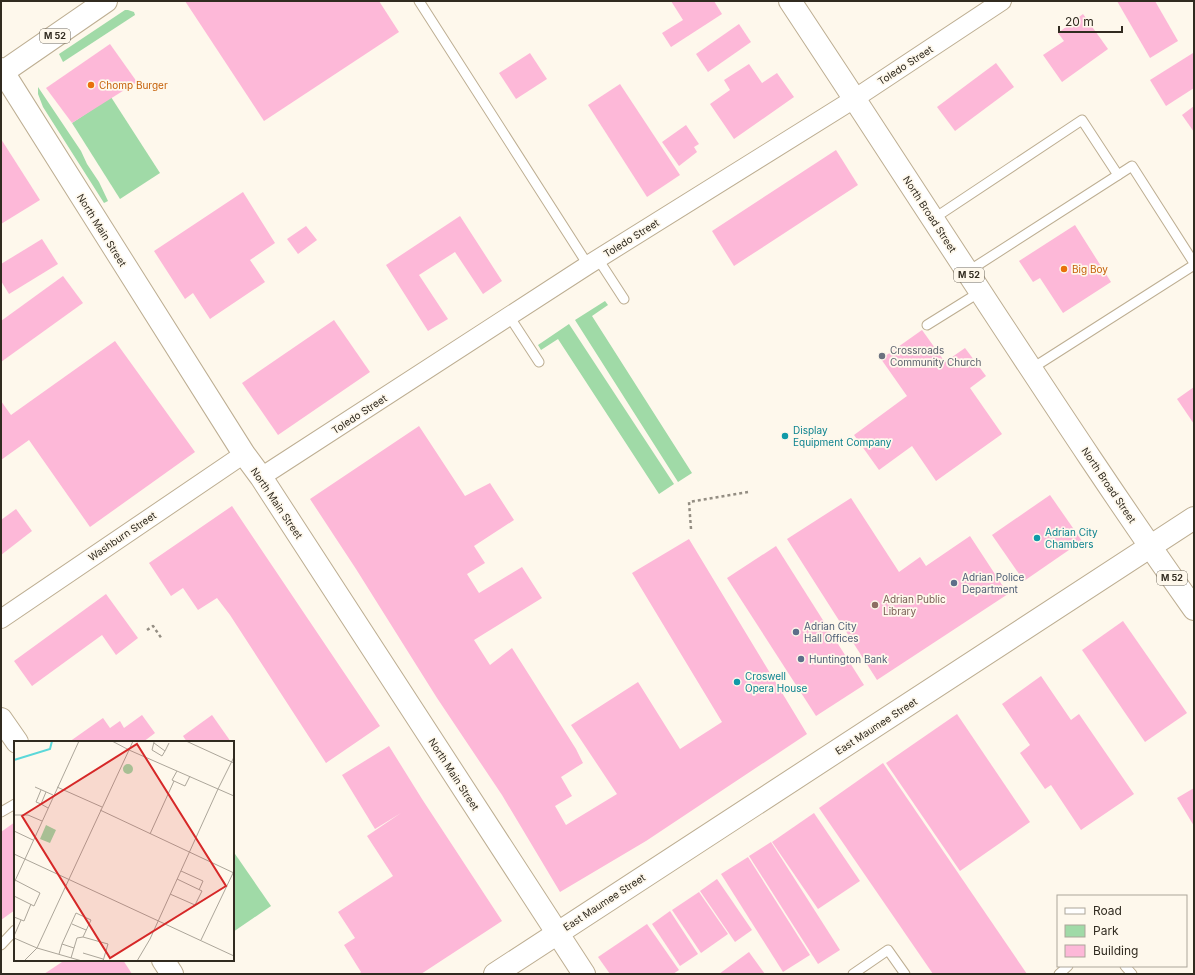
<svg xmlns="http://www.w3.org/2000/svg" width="1195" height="975" font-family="Inter,sans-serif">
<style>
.green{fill:#a0daa7}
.building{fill:#fdb8d8}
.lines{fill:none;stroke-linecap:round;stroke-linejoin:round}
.service-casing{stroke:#bdae92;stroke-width:11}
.minor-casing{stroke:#bdae92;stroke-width:20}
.tertiary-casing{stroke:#bdae92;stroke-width:24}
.primary-casing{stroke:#bdae92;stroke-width:24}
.path{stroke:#948e83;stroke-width:2.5;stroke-dasharray:3 3;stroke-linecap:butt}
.service{stroke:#fff;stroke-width:9}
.minor{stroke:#fff;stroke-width:18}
.tertiary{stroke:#fff;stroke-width:22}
.primary{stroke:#fff;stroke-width:22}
.food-dot{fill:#e8710a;stroke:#fef8ec;stroke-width:1.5}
.worship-dot{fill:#6b7280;stroke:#fef8ec;stroke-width:1.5}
.culture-dot{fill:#0f9aa8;stroke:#fef8ec;stroke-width:1.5}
.service-dot{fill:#5c6f8a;stroke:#fef8ec;stroke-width:1.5}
.education-dot{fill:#8d6e63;stroke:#fef8ec;stroke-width:1.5}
.labels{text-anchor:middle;stroke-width:3.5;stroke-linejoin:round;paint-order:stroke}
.shield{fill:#fef8ec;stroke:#6e685d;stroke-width:1}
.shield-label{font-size:9px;font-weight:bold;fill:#312b20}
.street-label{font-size:10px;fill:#312b20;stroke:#fef8ec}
.food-label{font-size:10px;fill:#c56008;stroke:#fef8ec;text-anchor:start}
.worship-label{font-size:10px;fill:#5b616d;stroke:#fef8ec;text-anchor:start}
.culture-label{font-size:10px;fill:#0d838f;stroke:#fef8ec;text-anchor:start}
.service-label{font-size:10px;fill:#4e5e75;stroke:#fef8ec;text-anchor:start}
.education-label{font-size:10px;fill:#785e54;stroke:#fef8ec;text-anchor:start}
.inset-river{fill:none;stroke:#5bd8d9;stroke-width:2}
.inset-road{fill:none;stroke:#aca69a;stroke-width:1}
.view{fill:#d62828;fill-opacity:0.15;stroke:#d62828;stroke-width:2}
.inset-edge{fill:none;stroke:#312b20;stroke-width:2}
</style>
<rect width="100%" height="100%" fill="#fef8ec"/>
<!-- green -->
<g class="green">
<polygon points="125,10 128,10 134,12 135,15 63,62 59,54"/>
<polygon points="38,87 81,151 87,164 99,182 108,201 104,203 43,107 38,94"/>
<polygon points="111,97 160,173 120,199 72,123"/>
<polygon points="605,301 608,305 592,316 692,473 678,482 575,320"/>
<polygon points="569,324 674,484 659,494 558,339 541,350 538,345"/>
<polygon points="233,851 271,906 233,932"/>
</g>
<!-- building -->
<g class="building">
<polygon points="185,1 379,1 399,32 264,121"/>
<polygon points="671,1 714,1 722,14 671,47 662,33 683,20"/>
<polygon points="1117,1 1155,1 1178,41 1150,58"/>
<polygon points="1083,14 1108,49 1062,82 1043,55 1064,41 1058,33"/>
<polygon points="739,24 751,42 708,72 696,54"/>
<polygon points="110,44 137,82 72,123 46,88"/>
<polygon points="530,53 547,79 516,99 499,73"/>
<polygon points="1193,53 1194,88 1166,106 1150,80"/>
<polygon points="996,63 1014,87 955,131 937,107"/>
<polygon points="749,64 762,83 777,73 794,97 734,139 710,104 730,90 724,80"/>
<polygon points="620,84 680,175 647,197 588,105"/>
<polygon points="1194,106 1194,132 1182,115"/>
<polygon points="686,125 699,144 694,147 697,152 679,166 662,142"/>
<polygon points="1,139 40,200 1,224"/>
<polygon points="836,150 858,185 734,266 712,231"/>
<polygon points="243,192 275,243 250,260 265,282 210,319 193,293 185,299 154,251"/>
<polygon points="460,216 502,281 483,294 455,252 419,275 448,319 428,331 386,265"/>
<polygon points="1075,225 1111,282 1063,313 1040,278 1033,282 1019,261"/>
<polygon points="306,226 317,240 298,254 287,239"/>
<polygon points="42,239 58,264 9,294 1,281 1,264"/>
<polygon points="63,276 83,303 1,362 1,321"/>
<polygon points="334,320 370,372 278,435 242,383"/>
<polygon points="922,330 945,362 965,348 986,376 970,388 1002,434 936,481 912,446 879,470 854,435 907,396 881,359"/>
<polygon points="115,341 195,452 90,527 29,440 1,460 1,401 11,415"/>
<polygon points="1194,387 1194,424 1177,399"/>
<polygon points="419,426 465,496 490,483 514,520 474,546 485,563 467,574 479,593 522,567 542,598 474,640 490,665 512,648 576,749 583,763 561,777 572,796 555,806 566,825 617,794 571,725 638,682 680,749 722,722 632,573 689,539 807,734 646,841 560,892 502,795 437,698 356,569 310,499"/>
<polygon points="1050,495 1082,541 1024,581 992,535"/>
<polygon points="851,498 899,572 920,557 926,566 970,536 1008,594 877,680 787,539"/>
<polygon points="232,506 380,726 326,763 230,615 217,598 198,610 183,588 171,596 149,563"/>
<polygon points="16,509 32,531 1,555 1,520"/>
<polygon points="776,546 864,685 816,716 727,578"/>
<polygon points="106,594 138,638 116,655 102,635 32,686 14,661"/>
<polygon points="1123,621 1187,713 1145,742 1082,650"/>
<polygon points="1041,676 1071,720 1079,714 1134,794 1081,830 1051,785 1045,789 1020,753 1030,745 1002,704"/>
<polygon points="957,714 1030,822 960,871 886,763"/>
<polygon points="142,715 155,733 143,742 69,742 103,718 110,728 120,721 124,728"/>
<polygon points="212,715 231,742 187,742 183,736"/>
<polygon points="389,746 422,799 502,921 421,974 359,974 361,972 344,945 355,938 338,912 393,876 367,836 401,813 375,829 342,775"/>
<polygon points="883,763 1027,974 933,974 819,808"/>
<polygon points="1194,788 1194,826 1177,798"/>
<polygon points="814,813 860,881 818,909 772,842"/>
<polygon points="15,822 15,910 1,920 1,832"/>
<polygon points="771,842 840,950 818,964 749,856"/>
<polygon points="748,857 810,955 783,972 721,874"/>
<polygon points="717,879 752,930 735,942 700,891"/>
<polygon points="699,892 728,934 701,953 672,910"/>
<polygon points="670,911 698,954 680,966 652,924"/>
<polygon points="647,924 679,970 673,974 610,974 598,957"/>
<polygon points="749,952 765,974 719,974"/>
<polygon points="65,960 123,960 132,974 44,974"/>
</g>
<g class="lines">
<!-- service casing -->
<g class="service-casing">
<g id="service">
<polyline points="419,1 588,265"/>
<polyline points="933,219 1082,120 1118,175"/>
<polyline points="598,259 624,299"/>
<polyline points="967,272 1132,166 1194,263"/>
<polyline points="509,316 539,362"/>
<polyline points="927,325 980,292"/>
<polyline points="1031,369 1194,265"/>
<polyline points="1,812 15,804"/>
<polyline points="1,945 15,930"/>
<polyline points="1125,966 1132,974"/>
<polyline points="853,974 888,950 905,974"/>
<polyline points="1059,974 1068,966"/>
</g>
</g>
<!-- minor casing -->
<g class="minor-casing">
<g id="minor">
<polyline points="261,477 588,265 854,99 1002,1"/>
<polyline points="1,619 244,454"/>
</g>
</g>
<!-- tertiary casing -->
<g class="tertiary-casing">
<g id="tertiary">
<polyline points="1,73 3,72 244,454 261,477 584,974"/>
<polyline points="1,719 17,742"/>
<polyline points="163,960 172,974"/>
<polyline points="495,974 1194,518"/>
</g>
</g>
<!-- primary casing -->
<g class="primary-casing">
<g id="primary">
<path d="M790 1C857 102 923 204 989 305 1056 407 1123 509 1194 609"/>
<polyline points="1,69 3,72 106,1"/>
</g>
</g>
<!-- path -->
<g class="path">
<polyline points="691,529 689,502 748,492"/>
<polyline points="147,630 153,626 162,639"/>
</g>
<!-- service -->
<use href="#service" class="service"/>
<!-- minor -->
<use href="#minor" class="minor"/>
<!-- tertiary -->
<use href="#tertiary" class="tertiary"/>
<!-- primary -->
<use href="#primary" class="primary"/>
</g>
<!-- markers -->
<g class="food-dot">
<circle cx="91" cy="85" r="4"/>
<circle cx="1064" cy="269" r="4"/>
</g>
<circle class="worship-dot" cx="882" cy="356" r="4"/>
<g class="culture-dot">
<circle cx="785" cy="436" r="4"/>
<circle cx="1037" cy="538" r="4"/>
<circle cx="737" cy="682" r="4"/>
</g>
<g class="service-dot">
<circle cx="954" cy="583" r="4"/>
<circle cx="796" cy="632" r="4"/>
<circle cx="801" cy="659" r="4"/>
</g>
<circle class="education-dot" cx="875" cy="605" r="4"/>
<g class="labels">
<!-- shield labels -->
<g class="shield">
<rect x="40" y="29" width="30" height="14" rx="3"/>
<rect x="954" y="268" width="30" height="14" rx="3"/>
<rect x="1157" y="571" width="30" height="14" rx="3"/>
</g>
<g class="shield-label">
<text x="55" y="39">M 52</text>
<text x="969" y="278">M 52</text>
<text x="1172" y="581">M 52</text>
</g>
<!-- street labels -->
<g class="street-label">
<text transform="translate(905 65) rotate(-33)" y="4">Toledo Street</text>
<text transform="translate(930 214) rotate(57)" y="4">North Broad Street</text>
<text transform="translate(102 230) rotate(58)" y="4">North Main Street</text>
<text transform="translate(631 238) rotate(-32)" y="4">Toledo Street</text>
<text transform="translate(359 414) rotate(-33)" y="4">Toledo Street</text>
<text transform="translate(1109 485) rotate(56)" y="4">North Broad Street</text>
<text transform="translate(277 503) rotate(56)" y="4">North Main Street</text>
<text transform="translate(122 536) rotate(-34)" y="4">Washburn Street</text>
<text transform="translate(876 726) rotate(-33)" y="4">East Maumee Street</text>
<text transform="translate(454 774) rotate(57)" y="4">North Main Street</text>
<text transform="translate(604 902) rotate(-33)" y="4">East Maumee Street</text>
</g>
<!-- food labels -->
<g class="food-label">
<text x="99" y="89">Chomp Burger</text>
<text x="1072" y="273">Big Boy</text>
</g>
<!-- worship labels -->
<g class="worship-label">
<text x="890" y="354">Crossroads<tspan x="890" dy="12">Community Church</tspan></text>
</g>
<!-- culture labels -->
<g class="culture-label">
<text x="793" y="434">Display<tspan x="793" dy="12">Equipment Company</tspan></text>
<text x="1045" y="536">Adrian City<tspan x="1045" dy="12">Chambers</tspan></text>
<text x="745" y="680">Croswell<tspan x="745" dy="12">Opera House</tspan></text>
</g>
<!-- service labels -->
<g class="service-label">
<text x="962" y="581">Adrian Police<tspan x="962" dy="12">Department</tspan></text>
<text x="804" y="630">Adrian City<tspan x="804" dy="12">Hall Offices</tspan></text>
<text x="809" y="663">Huntington Bank</text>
</g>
<!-- education labels -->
<g class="education-label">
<text x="883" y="603">Adrian Public<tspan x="883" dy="12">Library</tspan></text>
</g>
</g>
<!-- overview -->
<g transform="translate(14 741)">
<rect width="220" height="220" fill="#fef8ec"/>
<path d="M109 28a5 5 0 1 1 10 0a5 5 0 1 1-10 0ZM32 84 42 89 36 102 26 98Z" fill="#a0daa7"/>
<path class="inset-river" d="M0 19 36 8 38 0"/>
<path class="inset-road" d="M119 0 115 9 204 48 136 198 123 220M172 0 220 22M140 1 138 9 148 15 151 10M140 2 151 10 155 2M220 16 204 48 220 55M160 40 158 39 163 30M21 46 39 54M43 46 88 66M32 51 27 63 34 67M27 63 22 61 27 49M86 69 220 132M0 74H14L28 80M0 90 19 99M136 93 160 40 171 45 176 35M0 113 220 215M167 130 189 140 185 149M0 142 65 0M156 153 181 164 188 150 163 138M0 155 20 165 26 152 1 139M0 176 10 180 17 163M58 183 72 189M0 195 7 179M0 197 23 207 68 220M187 199 220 130M48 203 62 172 77 179 69 196M23 207 115 9 98 0M69 212 89 218M45 213 48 203 60 207M57 217 63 197 69 196 94 203 89 220M10 220 23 207"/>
<path class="view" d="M123 3 212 145 96 217 8 75Z"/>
<rect width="220" height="220" class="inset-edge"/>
</g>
<!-- border -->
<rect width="1195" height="975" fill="none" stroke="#312b20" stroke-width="4"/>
<!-- legend -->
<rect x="1057" y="895" width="130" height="72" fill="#fef8ec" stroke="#aca69a"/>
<rect x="1065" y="908" width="20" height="6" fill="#ffffff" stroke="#aca69a"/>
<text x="1093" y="915" font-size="12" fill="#312b20">Road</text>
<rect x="1065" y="925" width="20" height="12" fill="#a0daa7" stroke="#aca69a"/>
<text x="1093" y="935" font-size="12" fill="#312b20">Park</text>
<rect x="1065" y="945" width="20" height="12" fill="#fdb8d8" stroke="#aca69a"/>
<text x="1093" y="955" font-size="12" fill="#312b20">Building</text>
<!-- scale -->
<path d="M1059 26v6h63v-6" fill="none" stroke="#312b20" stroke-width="2"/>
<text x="1065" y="26" font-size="12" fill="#312b20" stroke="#fef8ec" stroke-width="3" paint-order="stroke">20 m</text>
</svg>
